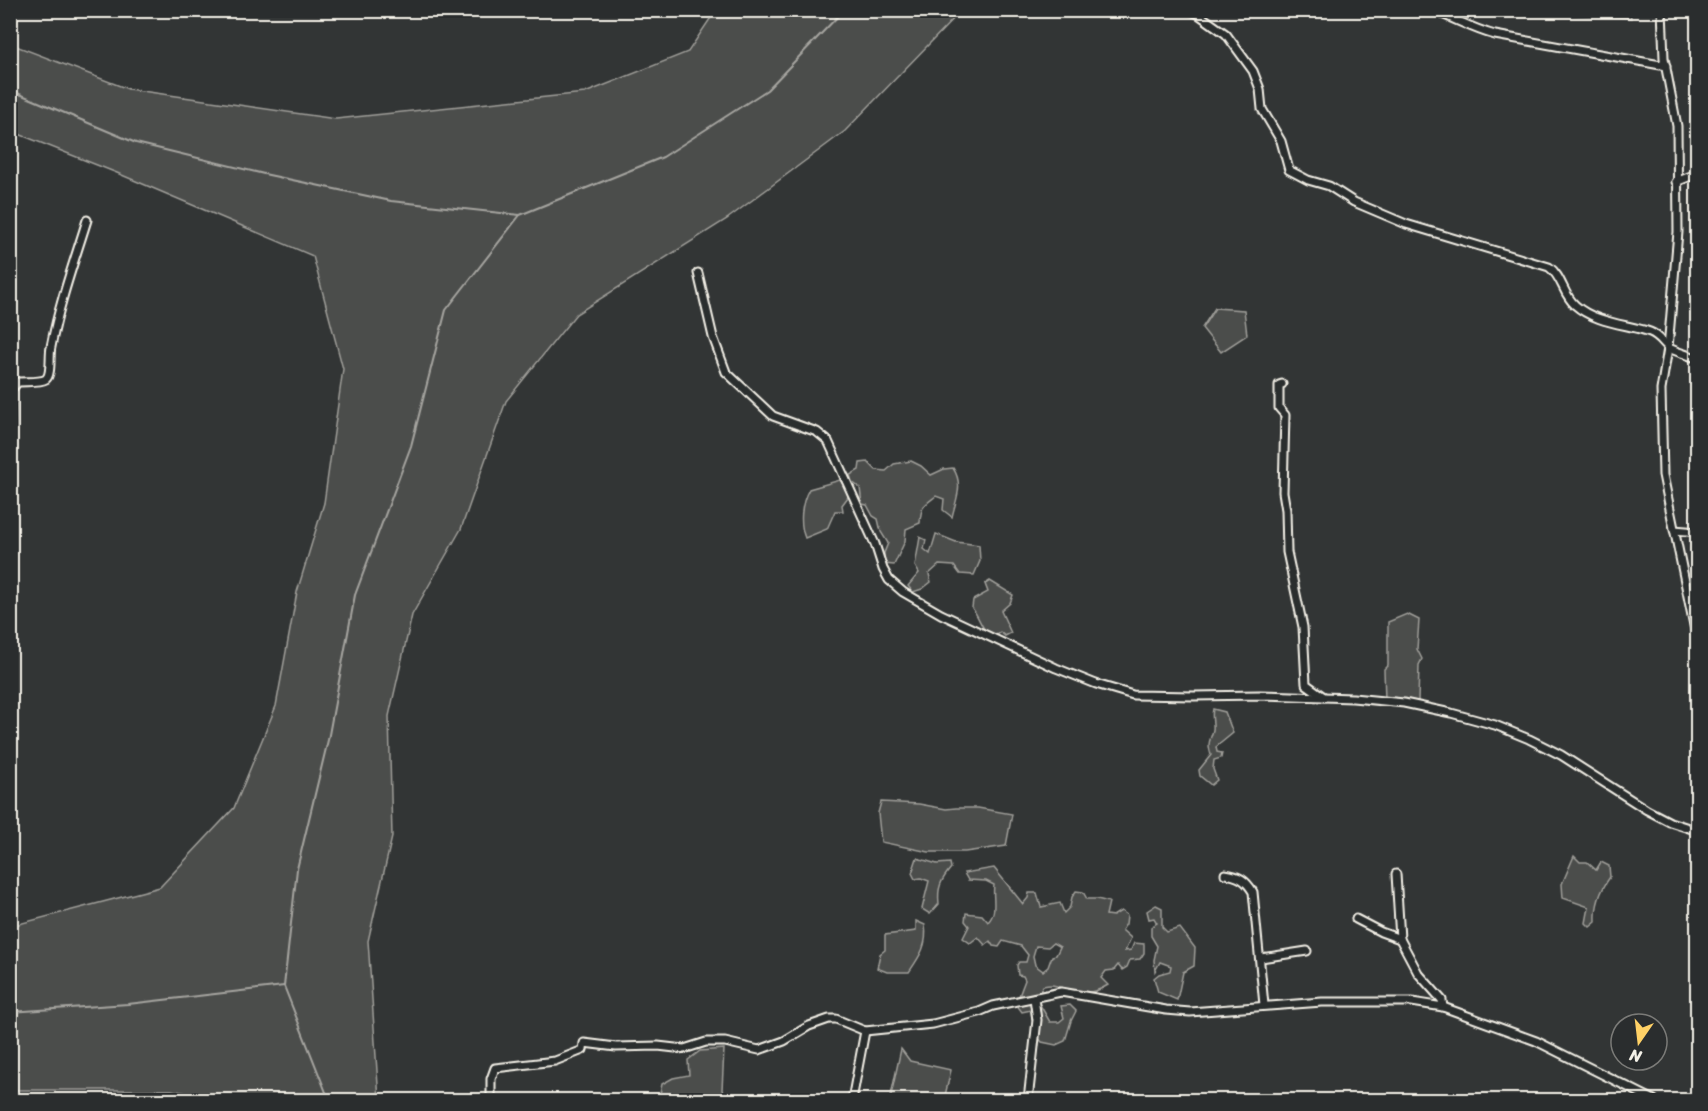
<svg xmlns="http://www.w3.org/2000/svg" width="1708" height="1111" font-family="Sriracha,sans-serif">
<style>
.green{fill:#4b4d4c;stroke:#a09f9a;stroke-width:1.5;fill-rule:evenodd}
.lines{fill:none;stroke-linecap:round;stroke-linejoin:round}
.stream{stroke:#a6a5a0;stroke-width:2}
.minor-casing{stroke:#f4f1e8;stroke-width:11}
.minor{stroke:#2a2d2e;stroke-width:7}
</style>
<rect width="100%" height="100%" fill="#323535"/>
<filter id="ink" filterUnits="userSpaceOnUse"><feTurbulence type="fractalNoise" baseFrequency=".0167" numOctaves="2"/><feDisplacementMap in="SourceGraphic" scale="12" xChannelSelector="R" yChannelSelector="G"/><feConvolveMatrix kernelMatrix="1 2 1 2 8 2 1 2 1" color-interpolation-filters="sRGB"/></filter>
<g filter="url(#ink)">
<!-- green -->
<g class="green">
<polygon points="716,10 961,11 845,131 727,219 576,314 506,401 461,529 412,615 389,716 392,837 368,941 379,1100 224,1100 171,1090 11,1090 11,926 160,887 234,808 276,706 297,592 324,503 343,369 313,256 117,173 11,131 11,44 128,89 336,119 585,93 688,52"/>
<polygon points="1522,11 1630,11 1631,18"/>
<polygon points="1215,308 1244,310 1247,335 1221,352 1202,328"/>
<path d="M911 461 921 466 931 475 944 469 953 468C964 485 956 499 952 517L943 510 944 499 936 496C923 506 921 506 920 523L906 529 905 541 894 565 884 564V553L888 543 881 532 878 519 873 516 867 505 862 504 860 488 852 482 850 475 859 470 860 463 868 462 876 470 886 471 894 464Z"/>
<path d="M840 480 847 490 848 497 842 505 843 511H835L827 529 805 538C799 523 801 503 809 489Z"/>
<polygon points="936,534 956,542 979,545 980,561 974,575 960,574 954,566 939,565 929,574 931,582 922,589 913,592 908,586 919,573 915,566 920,537 926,540 924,549 930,554"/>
<path d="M990 581 1013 595 1010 603 1001 611 1011 633 1005 636 1000 632 996 637C981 633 981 619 972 608L973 600 988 592 985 584Z"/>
<polygon points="1407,614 1419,620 1417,649 1422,659 1419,665 1418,702 1385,700 1384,669 1388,665 1388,622"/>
<path d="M1213 709 1225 712 1233 733 1216 747 1217 752 1222 753 1221 758 1214 760 1213 769 1217 780 1211 785 1200 776 1199 770 1211 755C1207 741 1210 742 1213 730 1214 723 1211 717 1213 709Z"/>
<polygon points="881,802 919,804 946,809 956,808 978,808 1012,814 1006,846 965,852 929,852 881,842 878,813"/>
<path d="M1574 856 1580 862H1587L1596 870 1601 862 1609 866 1610 877C1600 891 1595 905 1596 922L1590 927 1586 923 1589 907 1563 898 1562 884Z"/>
<path d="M917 858 937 864 950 863 951 868C941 880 937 888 939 904L930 914 922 909 929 881 921 878 915 879 912 873Z"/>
<path d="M994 868 1023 904 1028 898 1029 893H1037L1041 907 1060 903 1064 913 1070 907 1072 897 1076 891 1083 892 1087 899H1097L1109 902 1106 915 1113 916 1121 911 1127 915 1126 924 1122 930 1131 938 1125 951 1131 950 1134 943 1144 944V953L1140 959 1130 960 1127 967 1122 970 1118 965 1114 970 1106 971 1101 978 1108 985C1097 992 1083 995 1070 991 1057 988 1058 983 1043 986L1036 998 1050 1022H1059L1064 1018 1061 1006 1070 1005 1076 1011 1071 1021 1065 1041 1056 1045 1042 1042 1037 1036 1039 1026 1032 1019 1031 1010 1022 1012 1016 1004 1025 980 1023 976 1018 975 1017 965 1019 962H1026L1028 955 1021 946 1003 941 999 947 993 946 990 941 985 945 978 937 970 943 963 938 969 926 965 921 966 913 982 915 988 922C998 912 992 898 994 885L986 881 968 880 964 873ZM1053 943 1060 947 1056 955 1052 956 1048 967 1043 971 1035 965 1033 956 1036 946 1048 947Z"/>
<polygon points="1156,905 1162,908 1162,927 1167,932 1180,928 1195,948 1194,966 1183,972 1177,1000 1158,992 1154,978 1159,974 1170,971 1171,966 1160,962 1155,971 1154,960 1157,946 1151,936 1151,927 1157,923 1154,918 1149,919 1147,911"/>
<path d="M916 921 925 925C928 945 920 956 909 972H887L877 968 880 954 885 950V935L916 931Z"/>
<polygon points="724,1049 722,1090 732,1100 663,1100 660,1094 662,1084 673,1078 689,1075 688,1060 700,1051"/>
<polygon points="901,1049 910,1061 951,1070 944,1100 890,1100"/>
</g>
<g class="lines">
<!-- stream -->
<g class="stream">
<polyline points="10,90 136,143 264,174 391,201 520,215"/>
<polyline points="10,1012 128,1004 284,986"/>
<polyline points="329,1100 284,986 297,869 328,740 355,595 411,446 446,310 520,215 663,157 767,90 844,10"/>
</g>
<!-- minor casing -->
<g class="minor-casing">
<g id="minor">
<path d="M1188 10 1198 14 1226 34 1253 71 1260 89 1262 109 1281 141 1289 170 1308 180 1329 186 1354 202 1406 224 1549 267C1562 276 1563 295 1575 305 1595 323 1626 324 1650 332 1661 336 1663 345 1671 349 1680 353 1689 355 1698 359"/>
<path d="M1432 10C1454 18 1472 29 1495 35L1666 66"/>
<polyline points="1662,10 1664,58 1677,126 1678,232 1668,348 1661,390 1663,475 1698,645"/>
<polyline points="1676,182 1691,176 1698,177"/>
<polyline points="698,273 713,337 726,372 773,416 817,432 828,441 875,544 883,569 889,580 903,592 941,614 1056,668 1096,684 1133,695 1194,696 1260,695 1353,698 1404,703 1451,713 1495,725 1529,739 1561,755 1647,810 1670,822 1698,831"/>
<polyline points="1282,384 1279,385 1279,408 1285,415 1283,492 1286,510 1287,552 1303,627 1306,684 1324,697"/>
<path d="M10 477 11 390 18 382C25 381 40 383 46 379 52 374 49 355 51 347 59 304 74 262 87 220"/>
<polyline points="1674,530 1698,532"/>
<path d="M1225 874C1239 876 1246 880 1253 892L1264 1005"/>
<polyline points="1396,874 1400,939 1418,973 1442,1000 1443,1007"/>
<polyline points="1356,919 1381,932 1400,939"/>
<polyline points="1261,958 1307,951"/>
<polyline points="491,1100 491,1079 495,1068 555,1061 583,1050 584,1043 616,1047 658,1046 684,1049 706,1042 725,1042 759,1050 784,1041 809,1026 829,1019 836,1019 865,1031 933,1024 979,1012 993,1006 1061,992 1166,1010 1190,1012 1322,1002 1412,1002 1443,1007 1536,1041 1654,1100"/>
<polyline points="852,1100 865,1031"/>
<polyline points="1028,1100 1037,1020 1034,998"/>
</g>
</g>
<!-- minor -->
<use href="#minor" class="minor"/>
</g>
</g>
<!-- margin -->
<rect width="1708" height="1111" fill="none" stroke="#2a2d2e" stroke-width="36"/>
<rect x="18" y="18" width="1672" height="1075" fill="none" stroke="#f4f1e8" stroke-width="2" filter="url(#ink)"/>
<!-- north arrow -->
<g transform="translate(1639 1042) rotate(194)"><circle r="28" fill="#2a2d2e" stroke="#7b7b78" stroke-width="1.5"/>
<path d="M0-4.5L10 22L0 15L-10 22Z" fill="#ffd166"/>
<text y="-9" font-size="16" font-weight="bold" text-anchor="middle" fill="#f4f1e8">N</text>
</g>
</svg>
